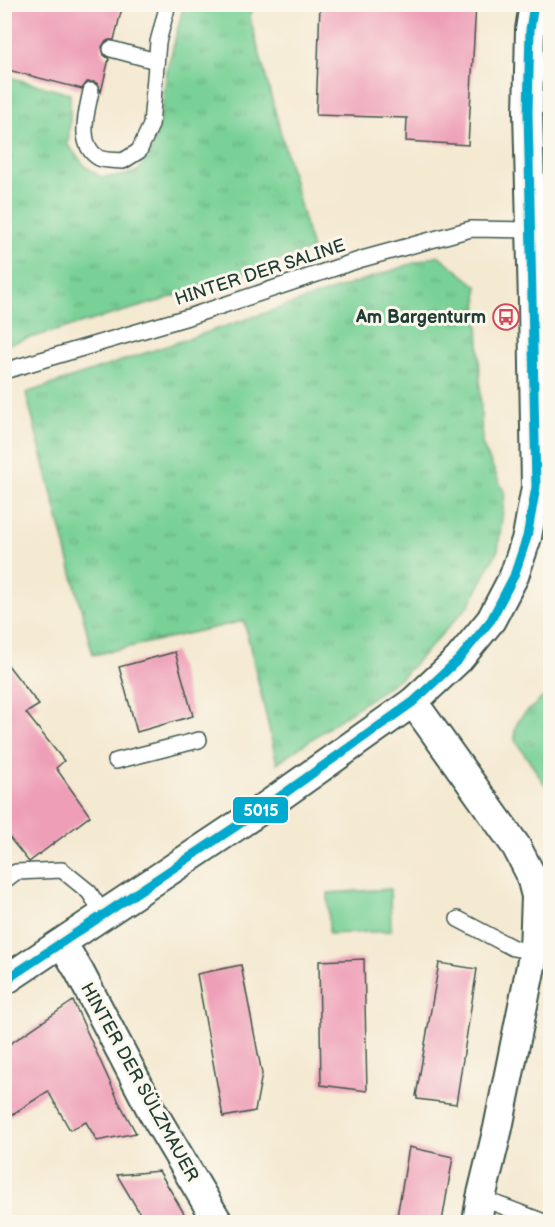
<svg xmlns="http://www.w3.org/2000/svg" width="555" height="1227" font-family="'Balsamiq Sans',sans-serif">
<style>
.grass{fill:url(#grass-tufts);stroke:#4c8766;stroke-width:1.5}
.park{fill:#79d197;stroke:#4c8766;stroke-width:1.5}
.building{fill:#ee9fb7}
.lines{fill:none;stroke-linecap:round;stroke-linejoin:round}
.lane-casing{stroke:#3f574c;stroke-width:18}
.street-casing{stroke:#3f574c;stroke-width:32}
.lane{stroke:#fff;stroke-width:15}
.street{stroke:#fff;stroke-width:28}
.bus-1-casing{stroke:#fbf7ec;stroke-width:14}
.bus-1{stroke:#00a9ce;stroke-width:9}
.labels{text-anchor:middle;stroke-width:6;stroke-linejoin:round;paint-order:stroke}
.street-label{font-size:18px;fill:#1f3d34;stroke:#fbf7ec}
.poi-label{font-size:18px;font-weight:bold;fill:#1f3d34;stroke:#fbf7ec;text-anchor:end}
.line-badge{stroke:#fbf7ec;stroke-width:2}
.badge-label{font-size:16px;text-anchor:middle;font-weight:bold;fill:#fff}
</style>
<defs>
<pattern id="grass-tufts" width="24" height="20" patternUnits="userSpaceOnUse" patternTransform="scale(1.5)"><rect width="24" height="20" fill="#79d197"/><path d="M3 7l-1-3M5 7V3M7 7l1-3M15 17l-1-3M17 17v-4M19 17l1-3" fill="none" stroke="#63ab7c"/></pattern>
</defs>
<rect width="100%" height="100%" fill="#fbf7ec"/>
<filter id="ink" filterUnits="userSpaceOnUse"><feTurbulence type="fractalNoise" baseFrequency=".0167" numOctaves="2"/><feDisplacementMap in="SourceGraphic" scale="12" xChannelSelector="R" yChannelSelector="G"/><feConvolveMatrix kernelMatrix="1 2 1 2 8 2 1 2 1" color-interpolation-filters="sRGB"/></filter>
<filter id="wash" filterUnits="userSpaceOnUse"><feTurbulence type="fractalNoise" baseFrequency=".008" numOctaves="4" result="noise"/><feDisplacementMap in="SourceGraphic" scale="24" xChannelSelector="R" yChannelSelector="G"/><feGaussianBlur stdDeviation="1.35" result="paint"/><feColorMatrix in="noise" values="0 0 0 0 0 0 0 0 0 0 0 0 0 0 0 0 0 1.4 0 .05"/><feComposite in="paint" operator="in"/></filter>
<g filter="url(#wash)">
<rect width="100%" height="100%" fill="#f4e9d1"/>
<!-- grass -->
<g class="grass">
<polygon points="184,5 252,5 250,18 312,249 160,301 5,345 5,76 70,94 70,119 68,145 85,166 101,177 122,176 138,171 152,150 161,116 167,70"/>
<polygon points="438,255 477,286 482,444 505,494 498,550 469,605 403,676 277,763 244,621 93,655 26,393"/>
<polygon points="550,689 550,792 515,740 515,728 521,717 548,693"/>
</g>
<!-- park -->
<polygon class="park" points="390,889 391,931 329,934 328,893"/>
<g id="blocks">
<!-- building -->
<g class="building">
<polygon points="4,4 123,4 114,40 109,40 105,42 102,47 104,55 109,59 101,92 98,84 94,82 87,82 82,89 4,69"/>
<polygon points="320,4 476,4 468,145 406,141 407,118 316,115"/>
<polygon points="175,652 193,716 137,732 119,667"/>
<polygon points="4,660 39,705 26,713 64,761 56,768 90,816 29,862 4,831"/>
<polygon points="364,959 367,1091 321,1085 319,961"/>
<polygon points="439,963 477,969 456,1104 417,1099 417,1096 416,1096"/>
<polygon points="241,965 262,1074 255,1111 223,1117 197,974"/>
<polygon points="73,1001 119,1102 136,1133 97,1141 86,1122 70,1130 48,1091 4,1120 4,1048"/>
<polygon points="409,1147 453,1157 442,1222 396,1222"/>
<polygon points="159,1171 172,1193 189,1222 145,1222 117,1175"/>
</g>
</g>
</g>
<g filter="url(#ink)">
<use href="#blocks" fill-opacity="0" stroke="#3f574c" stroke-width="1.5"/>
<g class="lines">
<!-- lane casing -->
<g class="lane-casing">
<g id="lane">
<polyline points="111,49 156,61"/>
<path d="M91 91C87 111 76 145 99 158 105 161 116 160 123 161L139 151 151 125 158 42 168 4"/>
<polyline points="4,371 188,317 362,259 471,229 532,230 550,234"/>
<polyline points="116,761 199,740"/>
<polyline points="4,881 16,872 62,870 89,892 104,915"/>
<polyline points="458,919 513,948 550,955"/>
<polyline points="481,1198 544,1222"/>
</g>
</g>
<!-- street casing -->
<g class="street-casing">
<g id="street">
<polyline points="413,702 516,846 530,873 536,896 534,951 498,1128 481,1198 477,1222"/>
<polyline points="62,943 79,971 152,1111 218,1222"/>
<polyline points="4,981 268,805 413,702 459,659 491,620 514,576 527,537 536,487 533,303 528,112 530,30 534,4"/>
</g>
</g>
<!-- lane -->
<use href="#lane" class="lane"/>
<!-- street -->
<use href="#street" class="street"/>
<!-- bus-1 casing -->
<g class="bus-1-casing">
<polyline id="bus-1" points="4,981 268,805 413,702 459,659 491,620 514,576 527,537 536,487 528,112 530,30 534,4"/>
</g>
<!-- bus-1 -->
<use href="#bus-1" class="bus-1"/>
</g>
</g>
<!-- icons -->
<defs>
<g id="bus-ring" transform="scale(1.35)"><circle r="9.5" fill="#fbf7ec" stroke="#d1495b" stroke-width="1.5"/><path d="M-5-6H5V4H4V6H2V4H-2V6H-4V4H-5ZM-3.5-4V0h7V-4ZM-3.5 1.2v1.5H-2V1.2ZM2 1.2v1.5H3.5V1.2Z" fill="#d1495b"/></g>
</defs>
<g fill-rule="evenodd">
<use href="#bus-ring" x="506" y="317"/>
</g>
<g class="labels">
<!-- street labels -->
<g class="street-label">
<text transform="translate(260 272) rotate(-18)" y="6">HINTER DER SALINE</text>
<text transform="translate(140 1082) rotate(61)" y="6">HINTER DER SÜLZMAUER</text>
</g>
<!-- poi labels -->
<g class="poi-label">
<text x="486" y="323">Am Bargenturm</text>
</g>
</g>
<rect class="line-badge" x="232" y="796" width="57" height="28" rx="6" fill="#00a9ce"/>
<g class="badge-label">
<text x="261" y="816">5015</text>
</g>
<!-- margin -->
<rect width="555" height="1227" fill="none" stroke="#fbf7ec" stroke-width="24"/>
</svg>
